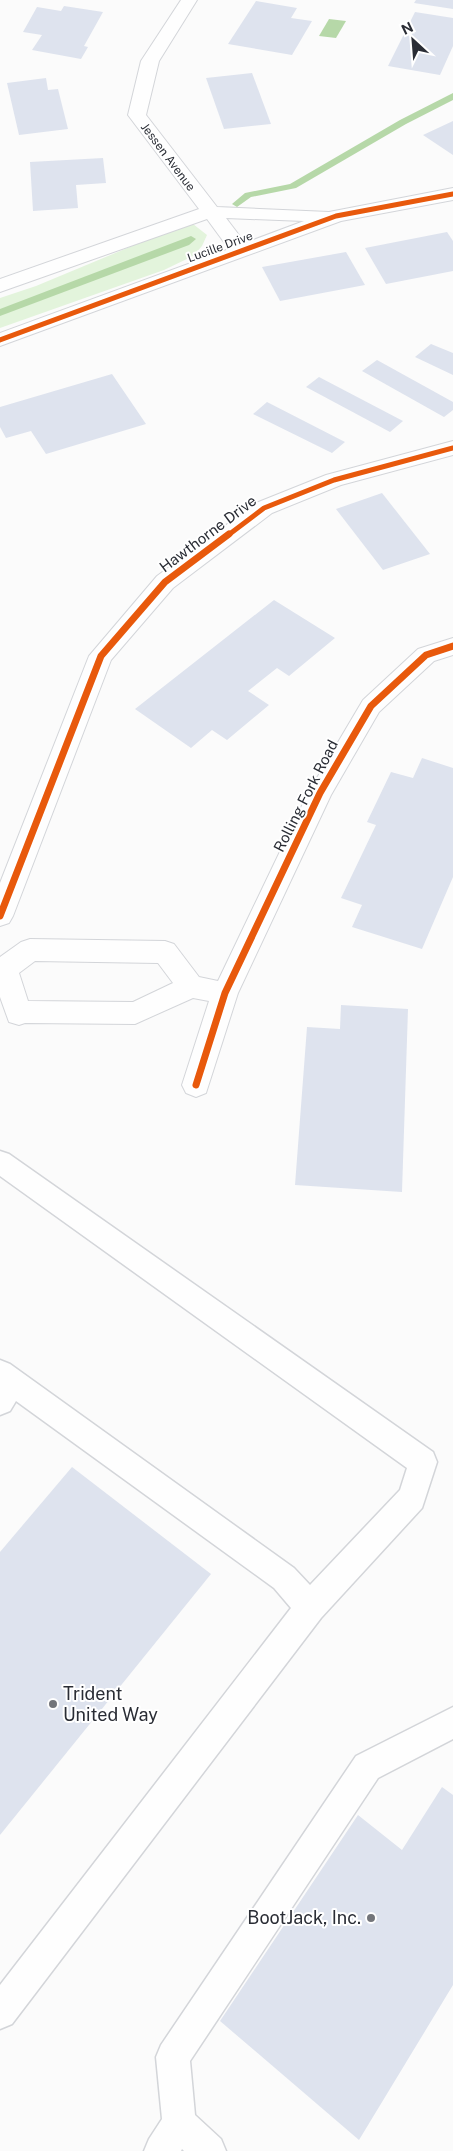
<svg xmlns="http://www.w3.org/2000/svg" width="453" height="2151" font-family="'Public Sans',sans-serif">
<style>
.green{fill:#e3f4dc}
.water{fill:#b6d8a8}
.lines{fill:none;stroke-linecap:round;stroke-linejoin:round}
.stream{fill:#b6d8a8;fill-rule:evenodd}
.building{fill:#dee3ee}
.lane-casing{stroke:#d3d5d9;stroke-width:3}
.street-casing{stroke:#d3d5d9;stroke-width:2}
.lane{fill:#fefefe;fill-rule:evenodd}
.street{fill:#fefefe;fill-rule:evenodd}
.cycleway-far1-casing{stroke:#fff;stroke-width:8}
.cycleway-casing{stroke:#fff;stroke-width:10}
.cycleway-far1{stroke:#e8590c;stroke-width:5}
.cycleway{stroke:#e8590c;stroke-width:7}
.poi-dot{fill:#73757a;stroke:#fff;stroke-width:2}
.labels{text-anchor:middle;stroke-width:4;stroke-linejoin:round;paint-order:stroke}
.far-street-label{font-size:12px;fill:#2a2d35;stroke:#fff}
.street-label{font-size:15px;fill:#2a2d35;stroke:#fff}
.near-poi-label{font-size:18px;fill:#2a2d35;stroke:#fff;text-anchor:start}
</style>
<rect width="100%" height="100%" fill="#fbfbfb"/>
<!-- green -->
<polygon class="green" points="185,224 193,224 207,235 202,246 193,256 164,270 0,328 0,298 36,286"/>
<!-- water -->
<polygon class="water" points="329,19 346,21 336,38 319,36"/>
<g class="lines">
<!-- stream -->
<g class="stream">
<polygon points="453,93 453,100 406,124 296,188 251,197 237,207 232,204 245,193 290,184 400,120"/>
<polygon points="191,236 196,239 189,245 0,316 0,309"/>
</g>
</g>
<!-- building -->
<g class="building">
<polygon points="416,0 453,0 453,9 414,3"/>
<polygon points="256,1 297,8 291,18 312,21 292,55 228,44"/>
<polygon points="64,6 103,12 84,46 88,47 81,59 32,50 42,35 23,32 37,7 61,11"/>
<polygon points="415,12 453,18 453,46 440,75 388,66"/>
<polygon points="252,73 271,124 224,129 206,78"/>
<polygon points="46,78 48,90 58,89 68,129 19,135 7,83"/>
<polygon points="453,121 453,155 423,135"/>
<polygon points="103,158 106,183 76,185 78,208 33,211 30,162"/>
<polygon points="447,232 453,241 453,271 386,284 365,248"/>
<polygon points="346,252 365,285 280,301 262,267"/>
<polygon points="431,344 453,353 453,375 415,357"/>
<polygon points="377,360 453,402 453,410 444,417 362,371"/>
<polygon points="112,374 146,424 46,454 31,431 6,438 0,427 0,407"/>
<polygon points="319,377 403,421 390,432 306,387"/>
<polygon points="267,402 345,442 332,453 253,414"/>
<polygon points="382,493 430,554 383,570 336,509"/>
<polygon points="274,600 335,638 289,676 277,668 248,691 269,705 227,740 212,730 191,748 135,709"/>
<polygon points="422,758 453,768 453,877 422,949 352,927 362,905 341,898 376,825 367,822 391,772 413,778"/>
<polygon points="341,1005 408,1009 402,1192 295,1185 307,1027 340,1029"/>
<polygon points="72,1467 211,1574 0,1835 0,1552"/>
<polygon points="442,1787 453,1795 453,1985 359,2140 220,2021 358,1815 402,1850"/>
</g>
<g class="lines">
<!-- lane casing -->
<g class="lane-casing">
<g id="lane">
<polygon points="0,1151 9,1154 433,1452 437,1462 422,1508 321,1618 12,2024 0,2029 0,1985 291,1608 274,1588 16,1401 10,1411 0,1415 0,1360 10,1364 294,1568 310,1585 400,1490 407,1468 0,1176"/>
<polygon points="453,1707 453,1739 378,1778 190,2061 195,2115 221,2139 226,2151 184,2151 182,2149 181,2151 144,2151 149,2139 162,2119 156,2057 161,2045 356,1756"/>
</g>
</g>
<!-- street casing -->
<g class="street-casing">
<g id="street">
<path d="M181 0H197L159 61 146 115 217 207 329 212 453 188V200L341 221 0 346V333L229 249 207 219 0 292V279L199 209 128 115 141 61ZM226 218 304 221 245 243Z"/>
<polygon points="453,441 453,455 341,485 272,513 173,588 111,660 13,916 9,923 0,926 0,883 89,656 157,576 256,503 326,475"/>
<path d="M453 638V655L434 661 379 712 331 795 238 993 206 1093 196 1097 186 1093 182 1085 209 1001 193 998 135 1024 25 1023 19 1025 9 1022 0 997V957L21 942 30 939 165 941 174 944 199 977 218 981 308 793 363 700 418 649ZM35 961 158 963 173 983 133 1002 28 1001 19 973Z"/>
</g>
</g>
<!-- lane -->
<use href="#lane" class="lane"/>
<!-- street -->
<use href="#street" class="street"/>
<!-- cycleway-far1 casing -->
<g class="cycleway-far1-casing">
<g id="cycleway-far1">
<polyline points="0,340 336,216 453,194"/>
<polyline points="227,536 264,508 334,480 453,448"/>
</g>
</g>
<!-- cycleway casing -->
<g class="cycleway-casing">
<g id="cycleway">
<polyline points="0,916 101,656 165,582 229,534"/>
<polyline points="196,1085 225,993 320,793 371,706 426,655 453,646"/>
</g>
</g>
<!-- cycleway-far1 -->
<use href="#cycleway-far1" class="cycleway-far1"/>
<!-- cycleway -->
<use href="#cycleway" class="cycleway"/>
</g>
<!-- markers -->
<g class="poi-dot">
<circle cx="53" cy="1704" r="5"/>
<circle cx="371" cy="1918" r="5"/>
</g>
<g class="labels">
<!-- far-street labels -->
<g class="far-street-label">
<text transform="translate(168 157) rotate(53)" y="4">Jessen Avenue</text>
<text transform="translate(220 247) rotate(-20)" y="4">Lucille Drive</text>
</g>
<!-- street labels -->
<g class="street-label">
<text transform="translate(208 534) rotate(-37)" y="5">Hawthorne Drive</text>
<text transform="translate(306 796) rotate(-63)" y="5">Rolling Fork Road</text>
</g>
<!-- near-poi labels -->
<g class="near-poi-label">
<text x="63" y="1700">Trident<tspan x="63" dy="21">United Way</tspan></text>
<text x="361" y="1924" text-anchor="end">BootJack, Inc.</text>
</g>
</g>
<!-- north arrow -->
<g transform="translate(413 40) rotate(334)" stroke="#ffffff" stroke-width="4" paint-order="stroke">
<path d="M0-4L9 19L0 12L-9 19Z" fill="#2a2d35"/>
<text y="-8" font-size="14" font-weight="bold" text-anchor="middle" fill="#2a2d35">N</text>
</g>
</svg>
